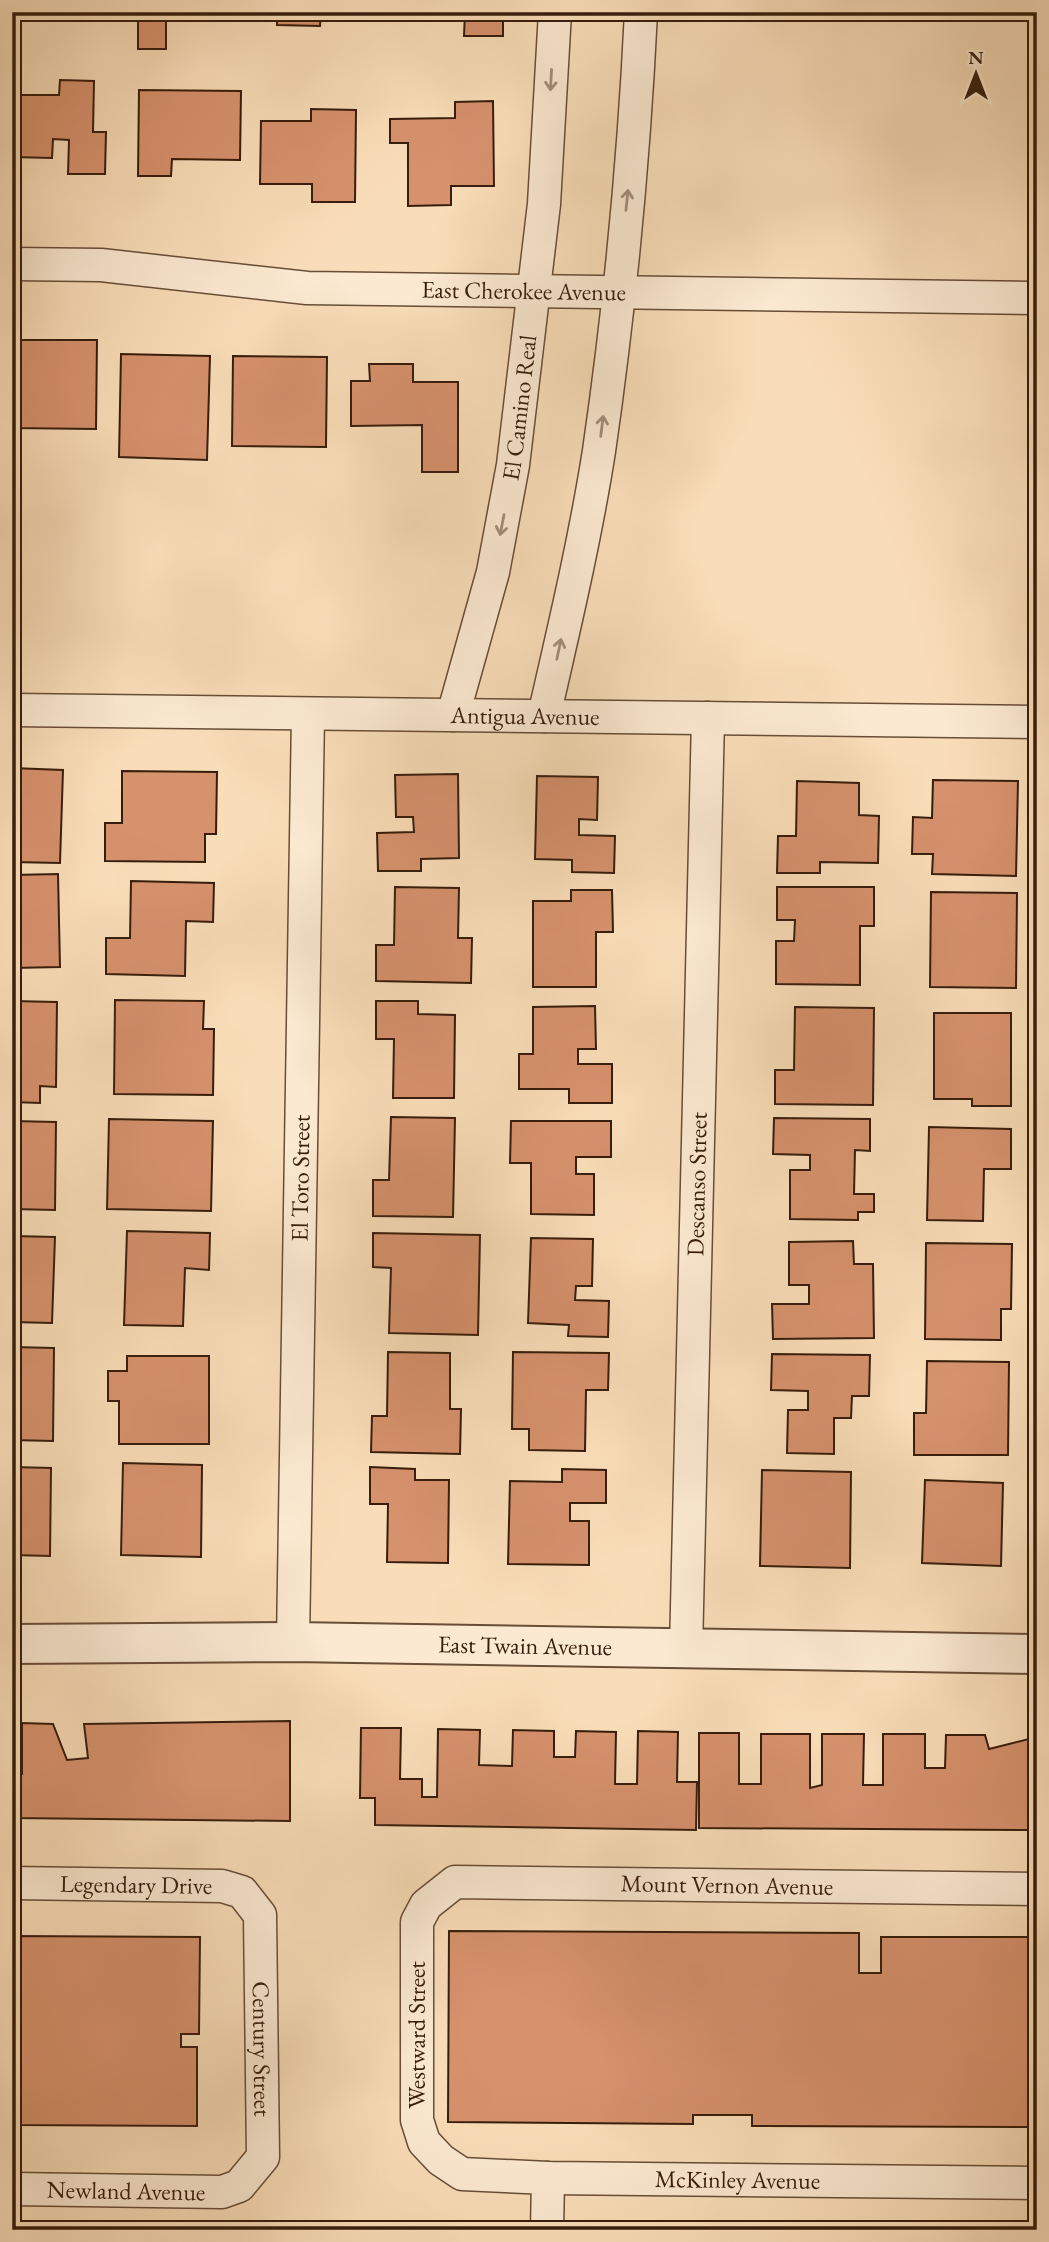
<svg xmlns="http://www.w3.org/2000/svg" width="1049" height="2242" font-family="'EB Garamond',serif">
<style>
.building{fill:#d6916d;stroke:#371d0c;stroke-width:2}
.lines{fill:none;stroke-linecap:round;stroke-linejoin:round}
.minor-casing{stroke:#684d37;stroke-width:35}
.tertiary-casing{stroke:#684d37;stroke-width:42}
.minor{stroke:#fbe9d1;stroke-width:32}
.tertiary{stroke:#fbe9d1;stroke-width:38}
.oneway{stroke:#a38d78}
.labels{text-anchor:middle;stroke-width:5;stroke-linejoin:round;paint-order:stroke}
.street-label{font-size:24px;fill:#371d0c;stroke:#fbe9d1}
</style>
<rect width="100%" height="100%" fill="#f9ddb8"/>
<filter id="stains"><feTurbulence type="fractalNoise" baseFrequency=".00286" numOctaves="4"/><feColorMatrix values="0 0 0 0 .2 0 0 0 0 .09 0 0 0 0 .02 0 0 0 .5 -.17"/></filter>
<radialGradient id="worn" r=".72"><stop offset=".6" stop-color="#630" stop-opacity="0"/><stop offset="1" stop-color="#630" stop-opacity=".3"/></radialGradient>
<!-- building -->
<g class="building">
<polygon points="138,12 226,12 226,15 166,15 166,49 138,49"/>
<polygon points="277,12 321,12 320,26 277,25"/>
<polygon points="465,12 503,12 503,36 464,36"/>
<polygon points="60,80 94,81 93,132 106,132 105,174 68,174 69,140 53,139 52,158 12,157 12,95 59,95"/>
<polygon points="139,90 241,91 240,160 172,159 171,176 138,176"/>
<polygon points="493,101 494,186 451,186 451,205 408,206 408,143 390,143 390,119 455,118 455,102"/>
<polygon points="311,109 356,110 355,202 312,202 312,184 260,184 261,121 311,121"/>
<polygon points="12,340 97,340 96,429 12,428"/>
<polygon points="121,354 210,356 207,460 119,457"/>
<polygon points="233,356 327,357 326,447 232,446"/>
<polygon points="369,364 413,364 413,382 458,382 458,472 422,472 422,425 351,426 351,381 370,381"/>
<polygon points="12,768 63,770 60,863 12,862"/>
<polygon points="122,771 217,772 216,834 205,834 205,862 105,861 105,823 122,823"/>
<polygon points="458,774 459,858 421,859 421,871 378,871 377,833 414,832 413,817 396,817 395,775"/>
<polygon points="537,776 598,777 597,820 579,819 579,835 615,836 614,873 572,872 572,860 535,859"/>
<polygon points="933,780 1018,781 1016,876 932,874 933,854 912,854 913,817 932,818"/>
<polygon points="797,781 859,783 859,815 879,816 878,863 820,862 820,873 777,873 778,836 796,836"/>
<polygon points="58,874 60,967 12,968 12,875"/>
<polygon points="131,881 214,883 213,922 186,921 185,976 106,974 106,938 130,938"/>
<polygon points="395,887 459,888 458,938 472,938 471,983 376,981 376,945 394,945"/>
<polygon points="777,887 874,887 874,926 860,926 860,985 776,984 776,941 794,941 795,920 777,920"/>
<polygon points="571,890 612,890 613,932 596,932 596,987 533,987 533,901 571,901"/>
<polygon points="931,892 1017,893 1016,988 930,987"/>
<polygon points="115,1000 204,1001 203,1029 214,1029 213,1095 114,1094"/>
<polygon points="12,1001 57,1002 56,1087 40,1086 40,1103 12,1102"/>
<polygon points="376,1001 418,1001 418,1014 455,1015 454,1098 393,1098 394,1039 376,1039"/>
<polygon points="595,1006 596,1049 578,1049 578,1064 612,1064 612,1103 569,1103 569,1089 519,1089 519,1054 533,1054 533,1007"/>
<polygon points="795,1007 874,1008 873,1105 775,1104 775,1070 794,1070"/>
<polygon points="934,1013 1011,1013 1011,1106 972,1106 972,1099 934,1099"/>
<polygon points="391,1117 455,1118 453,1217 373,1216 373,1180 389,1180"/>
<polygon points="774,1118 870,1119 870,1151 855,1150 854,1194 874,1194 874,1212 858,1212 858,1220 790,1219 790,1170 810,1170 810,1155 773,1154"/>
<polygon points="109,1119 213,1121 211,1211 107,1209"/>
<polygon points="12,1121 56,1122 55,1210 12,1209"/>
<polygon points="511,1121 611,1121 611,1157 576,1157 576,1174 594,1174 594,1215 531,1214 531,1163 510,1163"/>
<polygon points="929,1127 1011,1129 1011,1169 984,1169 983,1221 927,1220"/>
<polygon points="127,1231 210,1233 209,1270 185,1268 183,1326 124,1325"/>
<polygon points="373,1233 480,1235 478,1335 389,1333 391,1268 373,1267"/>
<polygon points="12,1236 55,1237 52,1323 12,1322"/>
<polygon points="531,1238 593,1239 592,1286 576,1286 575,1300 609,1301 608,1337 568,1336 569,1325 528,1323"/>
<polygon points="853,1241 854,1264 873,1264 874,1338 773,1339 772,1304 809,1304 809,1285 789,1285 789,1242"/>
<polygon points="926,1243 1012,1244 1011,1309 1001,1309 1001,1340 925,1339"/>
<polygon points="12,1347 54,1348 53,1441 12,1440"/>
<polygon points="388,1352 450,1353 450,1409 461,1409 460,1454 371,1452 372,1416 387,1416"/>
<polygon points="513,1352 609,1353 608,1390 586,1390 585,1451 529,1450 529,1429 512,1429"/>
<polygon points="772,1354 870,1355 869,1396 852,1396 851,1418 834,1418 834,1454 787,1453 788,1410 808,1410 808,1391 771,1390"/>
<polygon points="127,1356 209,1356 209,1444 119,1444 119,1401 108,1401 108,1371 127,1371"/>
<polygon points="927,1361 1009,1362 1008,1455 914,1455 914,1413 926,1413"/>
<polygon points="123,1463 202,1465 201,1557 121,1555"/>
<polygon points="12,1467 51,1468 50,1556 12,1555"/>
<polygon points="370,1467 415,1469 415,1480 449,1480 448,1563 387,1562 388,1504 370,1504"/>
<polygon points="562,1469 606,1470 606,1503 570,1503 570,1521 589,1521 589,1565 508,1564 510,1481 562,1482"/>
<polygon points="762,1470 851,1472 850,1568 760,1566"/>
<polygon points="925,1480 1003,1483 1001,1566 922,1563"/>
<polygon points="290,1721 290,1821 12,1818 12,1774 22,1774 22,1723 53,1724 67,1760 88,1758 84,1724"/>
<polygon points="361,1728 401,1728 400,1779 422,1779 422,1797 437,1797 438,1729 480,1730 479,1765 512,1766 513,1730 554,1731 554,1757 575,1757 576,1731 616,1732 615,1784 637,1784 638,1731 678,1732 677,1782 697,1782 696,1830 375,1825 375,1798 360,1798"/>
<polygon points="699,1733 739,1733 739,1784 761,1784 761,1734 810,1734 810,1788 822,1785 822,1734 864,1734 863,1785 883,1785 883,1734 925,1734 925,1768 945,1768 946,1735 985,1735 989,1749 1037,1737 1037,1830 699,1828"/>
<polygon points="449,1931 859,1933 859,1973 881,1973 881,1937 1037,1937 1037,2127 752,2126 752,2115 693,2115 693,2124 448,2122"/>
<polygon points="12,1936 200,1937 199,2034 181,2034 181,2047 197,2047 197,2126 12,2125"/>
</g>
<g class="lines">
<!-- minor casing -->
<g class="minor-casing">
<g id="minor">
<path id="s1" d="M12 264 101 265 307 288 1037 298"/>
<path id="s2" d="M12 710 1037 722"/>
<path id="s3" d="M453 715 493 572 513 465 544 204 555 12"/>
<path d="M544 716C564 628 585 540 599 451 620 306 634 158 641 12"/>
<path id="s4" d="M293 1642 308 714"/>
<path id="s5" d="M686 1650 708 718"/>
<path id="s6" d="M12 1883 222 1886 242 1892 260 1915 263 2157 239 2186 222 2192 12 2189"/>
<path id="s7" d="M1037 1889 455 1882 426 1905 417 1922V2120L424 2142 441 2160 462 2174 548 2178 1037 2183"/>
<polyline points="547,2230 548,2178"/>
</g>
</g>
<!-- tertiary casing -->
<g class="tertiary-casing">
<g id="tertiary">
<path id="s8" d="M12 1644 293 1642 1037 1654"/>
</g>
</g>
<!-- minor -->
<use href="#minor" class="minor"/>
<!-- tertiary -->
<use href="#tertiary" class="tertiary"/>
</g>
<!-- one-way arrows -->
<defs><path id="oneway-shaft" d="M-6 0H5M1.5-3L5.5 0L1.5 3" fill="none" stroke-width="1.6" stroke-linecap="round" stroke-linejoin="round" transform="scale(1.75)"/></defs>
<g class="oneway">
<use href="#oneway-shaft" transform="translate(551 80) rotate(93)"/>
<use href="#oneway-shaft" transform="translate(627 200) rotate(-84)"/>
<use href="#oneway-shaft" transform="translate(602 426) rotate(-83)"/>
<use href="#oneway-shaft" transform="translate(502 525) rotate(101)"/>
<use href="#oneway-shaft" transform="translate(559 649) rotate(-78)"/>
</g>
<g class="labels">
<!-- street labels -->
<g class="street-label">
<text dy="8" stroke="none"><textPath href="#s1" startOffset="513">East Cherokee Avenue</textPath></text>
<text dy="8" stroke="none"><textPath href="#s3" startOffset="315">El Camino Real</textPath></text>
<text dy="8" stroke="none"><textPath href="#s2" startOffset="513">Antigua Avenue</textPath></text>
<text dy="8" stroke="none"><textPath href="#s4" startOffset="464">El Toro Street</textPath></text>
<text dy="8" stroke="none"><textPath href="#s5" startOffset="466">Descanso Street</textPath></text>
<text dy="8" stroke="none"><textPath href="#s8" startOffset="513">East Twain Avenue</textPath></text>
<text dy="8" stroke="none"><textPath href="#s6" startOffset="124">Legendary Drive</textPath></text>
<text transform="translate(727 1885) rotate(1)" y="8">Mount Vernon Avenue</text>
<text transform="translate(417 2035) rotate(-90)" y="8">Westward Street</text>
<text dy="8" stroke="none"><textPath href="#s6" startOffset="394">Century Street</textPath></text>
<text dy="8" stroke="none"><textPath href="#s7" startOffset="1185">McKinley Avenue</textPath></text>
<text transform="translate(126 2191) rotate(1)" y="8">Newland Avenue</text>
</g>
</g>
<!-- margin -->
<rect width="1049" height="2242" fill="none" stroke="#f9ddb8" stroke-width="42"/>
<rect x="14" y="14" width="1021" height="2214" fill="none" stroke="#371d0c" stroke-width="3.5"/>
<rect x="21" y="21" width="1007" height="2200" fill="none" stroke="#371d0c" stroke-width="2"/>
<!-- north arrow -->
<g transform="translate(976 74)" stroke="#fbe9d1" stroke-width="5" paint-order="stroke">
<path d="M0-5L12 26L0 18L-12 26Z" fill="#371d0c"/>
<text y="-10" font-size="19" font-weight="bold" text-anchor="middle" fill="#371d0c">N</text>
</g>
<rect width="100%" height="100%" filter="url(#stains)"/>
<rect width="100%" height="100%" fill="url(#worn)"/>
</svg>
